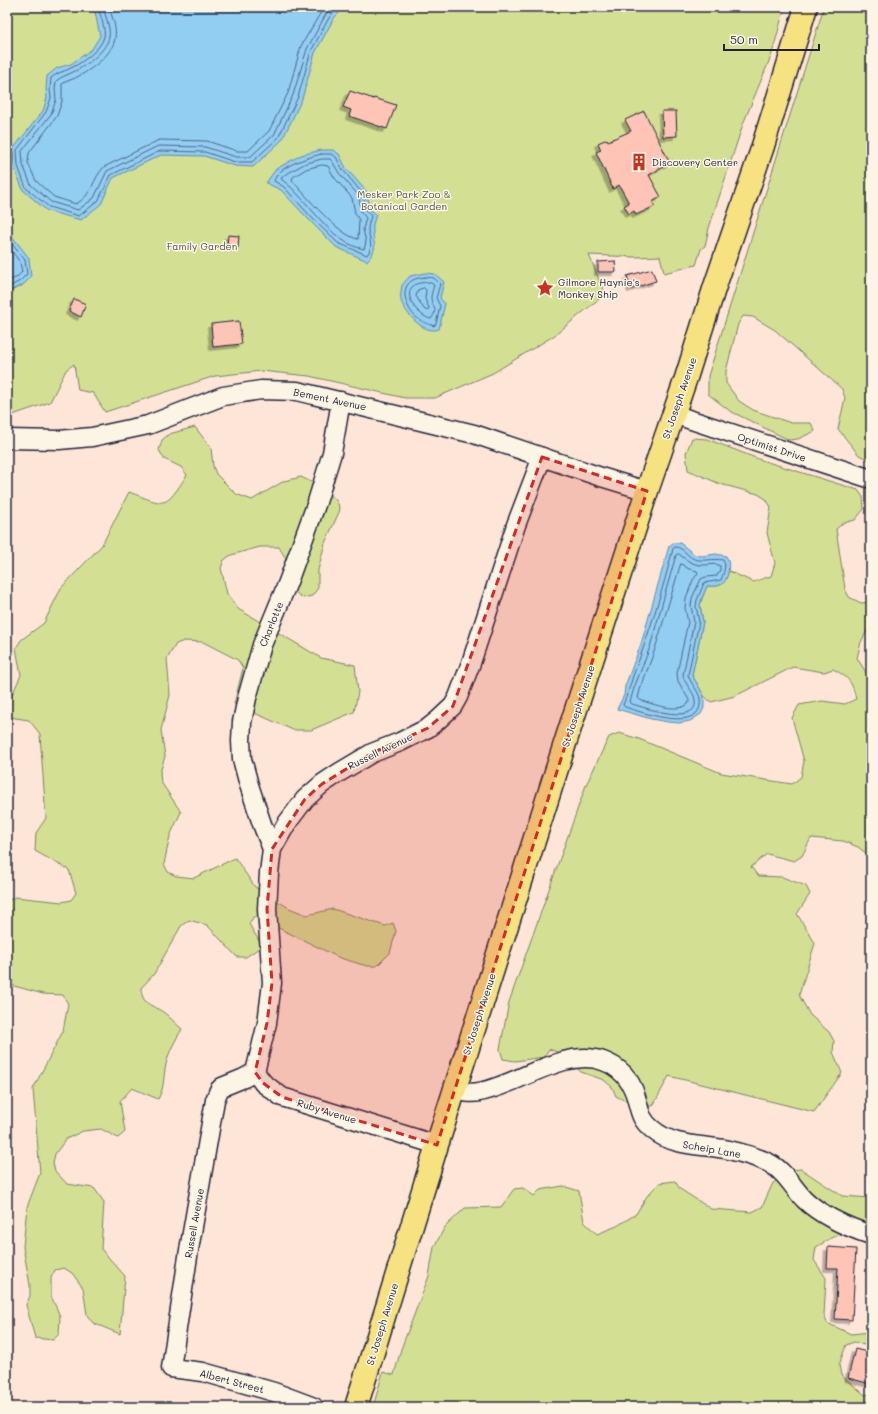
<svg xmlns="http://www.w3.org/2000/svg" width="878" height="1414" font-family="Mali,sans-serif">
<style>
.green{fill:#d3e093;stroke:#7a8167}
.water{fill:#92cdf2;stroke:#6589a9}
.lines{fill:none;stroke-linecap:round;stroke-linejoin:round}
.shore{stroke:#4f6684;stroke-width:1}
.building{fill:#fec4b5;stroke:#22223b;filter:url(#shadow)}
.minor-casing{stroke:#22223b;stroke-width:21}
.major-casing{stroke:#22223b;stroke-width:25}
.minor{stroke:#fcf5e5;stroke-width:18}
.major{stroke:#f7e281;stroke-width:22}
.marked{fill:#d62828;fill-opacity:0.2;stroke:#d62828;stroke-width:3;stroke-dasharray:8 5;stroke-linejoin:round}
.labels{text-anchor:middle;stroke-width:3;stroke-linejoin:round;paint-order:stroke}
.poi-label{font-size:10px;fill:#22223b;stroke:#fcf5e5;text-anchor:start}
.park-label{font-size:10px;fill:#4e5251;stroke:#fcf5e5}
.street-label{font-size:10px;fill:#22223b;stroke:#fcf5e5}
</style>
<defs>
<filter id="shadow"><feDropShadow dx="-3.5" dy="3.5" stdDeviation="0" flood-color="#0004"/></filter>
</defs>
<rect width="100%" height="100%" fill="#fde6d7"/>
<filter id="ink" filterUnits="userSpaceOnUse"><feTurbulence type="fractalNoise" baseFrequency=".025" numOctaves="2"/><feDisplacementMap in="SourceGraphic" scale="8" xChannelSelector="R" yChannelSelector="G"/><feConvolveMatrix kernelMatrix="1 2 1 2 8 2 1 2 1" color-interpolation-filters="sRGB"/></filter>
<g filter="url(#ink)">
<!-- green -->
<g class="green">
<polygon points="7,7 784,7 784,9 772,54 743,124 709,228 705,246 701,249 696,265 664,273 660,256 635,257 589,255 605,294 555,335 493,373 435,398 405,398 309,376 261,371 215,376 105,412 93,393 78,390 74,364 66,370 50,402 7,417 7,295 9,292 23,285 12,236 7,233"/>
<polygon points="824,7 871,7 871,461 859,455 838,429 845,398 842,389 775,330 753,317 743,316 738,324 726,371 726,383 739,401 753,410 791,423 811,423 815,431 798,439 789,440 730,411 708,394 708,376"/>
<path d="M195 427 211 448 213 466 216 474 236 494 252 500 284 481 301 477 317 485 337 501 340 510 325 543 318 570V588L312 596 303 598C285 587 293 581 289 565 287 559 282 553 279 547H260L231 555 224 560 221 568 227 594 238 609 321 658 355 665 358 692 354 712 311 730H293L234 704 243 668 238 660 203 642 184 641 176 644 167 659 170 695 161 730 165 756 160 773 161 782 181 812 170 836 164 864 168 872 176 876 194 878 235 858 255 887 289 908 307 915 333 909 385 926 393 923 396 931 390 953 377 966H367L340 958 254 916 249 924 262 946 246 957H237L207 925 189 920 181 926 154 974 141 988C142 1005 151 1004 163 1012 170 1017 176 1024 182 1029 175 1041 169 1051 166 1064 163 1077 165 1087 158 1099L132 1088 120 1101 125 1132 118 1138 101 1129 83 1131 66 1139 55 1154 53 1163 55 1171 67 1184 94 1188 104 1202 101 1249 125 1276 120 1334 93 1323 87 1315 83 1288 72 1273 64 1268 55 1270 51 1278V1296L60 1316 59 1334 53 1340 35 1338 26 1305 30 1296V1285L23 1247 27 1207 40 1173 33 1089 63 1031 68 1004 63 995 43 994 7 984V901L15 897 62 902 71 900 76 893 69 870 35 851 36 833 46 818 40 734 29 720 9 717 7 712V706L21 675 16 648 21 640 44 623 61 588 102 545 129 492C167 506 164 510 187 475L181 467 164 459 159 450 162 440 169 434Z"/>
<path d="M692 438 707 439 761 460 858 490 863 497 864 509 855 520 843 523 836 529 845 589 849 597 861 603 871 602V623L861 642 857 658 867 674 871 672V857L858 847 843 841 811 838 802 856 794 861 767 854 751 867 758 876 782 877 806 886 810 894 797 914 815 943 799 995 810 1015 829 1032 834 1041 833 1052 842 1073 814 1112 669 1076 653 1106 633 1105 616 1096 612 1087 604 1080 581 1072 560 1053 549 1049 544 1057 515 1061 503 1059 500 1049 509 1002 586 785 609 737 619 733 639 739 721 773 792 784 801 777 804 761 792 718 799 705 822 701 845 704 856 699C852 681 849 678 833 669L824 672 793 667 735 696 711 702 704 696 692 675 703 622 700 605 701 601 707 586C723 586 722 587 729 571L753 582 771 576 775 563 767 533 771 507 766 499 758 494 720 484 688 470 686 453Z"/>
<path d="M801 1169 842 1196 871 1198V1225C854 1221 831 1239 816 1247L814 1260 826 1278 824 1315 827 1323 851 1334 871 1332V1347L854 1342 846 1345 839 1365 841 1375 865 1395 871 1394V1407H373L383 1372 394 1375 401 1349 429 1276 434 1247 445 1227 465 1208 501 1207 514 1189 523 1188 534 1196 540 1190 563 1186 579 1191 584 1222 597 1234 617 1226 636 1214 647 1196 659 1183 675 1181 680 1189 711 1209 752 1212 762 1207 773 1183 790 1170Z"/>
</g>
<!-- water -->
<g class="water">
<polygon points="94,7 345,7 334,18 315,53 302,99 282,140 253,167 235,166 204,156 161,155 113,178 101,204 81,220 47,211 23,190 14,167 13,149 43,111 47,98 46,89 47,76 57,68 71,64 92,49 100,36"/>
<path d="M321 150H333L339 154 346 168 366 191 369 202V209L376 214C375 219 372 225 373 230 373 246 379 247 367 261L336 247 311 222 281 190 266 183 276 169 301 155Z"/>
<polygon points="7,233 12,236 29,258 31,277 23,285 9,291 7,295"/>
<path d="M425 273 435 274 444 282 440 298 445 304 439 329C424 335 406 314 401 301 400 297 401 290 402 285L410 276Z"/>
<path d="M673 543H680L695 555 702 556 716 554 726 556C731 562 729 583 720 585 716 587 711 586 707 586L701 601 700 605 703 622 692 675 704 696V708L701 714 690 721 679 723 668 722 651 719 617 709 624 695 625 686 641 644 669 546Z"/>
</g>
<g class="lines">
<!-- shore -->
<g class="shore">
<path d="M98 7C100 14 106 30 104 37 101 49 83 62 73 67 64 72 60 71 51 78L50 89 51 98 46 112 17 150 18 166 26 188 49 207 79 216 98 201 111 175 160 151 205 152 235 162H252L278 138 298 97 311 51 330 16 339 7"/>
<path d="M103 7C105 16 111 28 109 37 107 50 86 66 75 71 68 75 62 76 56 81L55 89 56 100 51 114 22 151 23 165 31 185 51 202 78 210 94 198 107 171 158 146 205 147 236 157H250L274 135 293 95 307 49 326 14 332 7"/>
<path d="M109 7C112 17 117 28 115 38 113 54 92 69 79 76 73 80 67 80 62 84V101L57 116 29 153 28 163 36 181 54 197 76 204C93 195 92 179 104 167L159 140 207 141 237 151H248L269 131 288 93 301 46 324 7"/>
<path d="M321 154H331L336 157 343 170 362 193 365 202 366 210 371 216C370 220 368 225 368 230 369 239 374 247 367 255L338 243 313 219 284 187 274 181C278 166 307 158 321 154Z"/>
<path d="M322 159H330L332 161 339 173 358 195 360 203 361 212 366 218 363 229 366 242 364 249C329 243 309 199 281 179L283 176 304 164Z"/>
<path d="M322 165 328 166 334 177 352 198 355 213 359 220 358 239C339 236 305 195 292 180L293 177 306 169Z"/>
<polyline points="7,238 25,260 27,274 20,281 7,288"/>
<polyline points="7,245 20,262 22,272 17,277 7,282"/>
<path d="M425 277 434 278 440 284 436 298 440 306 436 324 434 326C428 324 422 322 417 318 407 310 398 288 413 280 416 278 421 278 425 277Z"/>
<path d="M426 282 431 283 434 285C433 289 431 294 431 298 432 307 439 309 431 319 419 317 401 295 414 285 417 283 422 283 426 282Z"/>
<polygon points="424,288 426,290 425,299 429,308 427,311 424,309 416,296 418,290"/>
<path d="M675 547C683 547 687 556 694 559 703 562 714 558 723 560 727 566 723 574 721 580L704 583 697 600 696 606 699 622 688 675C690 683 699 691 700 699 704 735 641 712 625 707L623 705C627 695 630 686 633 676 649 634 662 592 673 549Z"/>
<path d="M679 554C694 566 697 566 716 564L720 566V570L717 576 706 577 701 579 692 598 691 606 694 622 683 675C684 684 694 691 695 700 699 727 643 707 632 704L630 702 634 688 650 647 676 555Z"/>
<path d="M681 564 689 569 697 571 698 573 693 580 686 598 685 608 688 622 677 673 678 681 689 700V703C679 714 652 704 640 700L638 698 640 690 655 649Z"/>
</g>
</g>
<!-- building -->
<g class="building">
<polygon points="350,91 374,99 374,98 396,105 387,129 349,116 351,110 343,107"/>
<polygon points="644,111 670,163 649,175 661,197 652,202 655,206 636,215 634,211 629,214 624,206 629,203 619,185 613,189 596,152 601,150 598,143 607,139 608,141 631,131 625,120"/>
<polygon points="662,111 676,111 677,136 663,137"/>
<polygon points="228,235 239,236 238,248 227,247"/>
<polygon points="615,261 616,272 598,272 598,262"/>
<polygon points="652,269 656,281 631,289 627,276"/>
<polygon points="74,299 86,304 81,317 69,311"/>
<polygon points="239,321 242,344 213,347 211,324"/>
<polygon points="828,1247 856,1249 852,1320 835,1319 838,1268 827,1268"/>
<polygon points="855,1349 871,1353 871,1384 848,1378"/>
</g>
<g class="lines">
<!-- minor casing -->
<g class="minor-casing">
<g id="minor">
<polyline points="673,414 871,479"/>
<polyline points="7,439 59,440 92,437 148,425 223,396 261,390 297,391 474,434 601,477 647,491"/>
<polyline points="272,849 262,824 249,785 242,759 241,741 242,722 247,698 262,645 288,582 317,502 332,453 341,401"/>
<polyline points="255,1072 267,1023 272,983 267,909 269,873 272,849 287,823 305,799 322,784 340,772 372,753 400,742 428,728 438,720 453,706 458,697 471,663 516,525 542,457"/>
<polyline points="255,1072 244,1078 222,1087 219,1090 215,1100 189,1250 171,1368 203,1372 274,1392 314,1407"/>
<polyline points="255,1072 263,1083 282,1097 437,1145"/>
<path d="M455 1090C463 1092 471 1094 479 1092 516 1086 565 1047 603 1061 620 1067 631 1080 636 1097 640 1111 640 1119 652 1129 674 1148 703 1144 729 1150 742 1153 757 1157 769 1163 785 1171 793 1188 805 1200 823 1217 847 1227 871 1235"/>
</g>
</g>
<!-- major casing -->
<g class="major-casing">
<polyline id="major" points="356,1407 437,1145 569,731 647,491 686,378 715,286 762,149 806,7"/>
</g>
<!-- minor -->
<use href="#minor" class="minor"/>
<!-- major -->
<use href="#major" class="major"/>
</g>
</g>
<!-- marked area -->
<path class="marked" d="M542 457 647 491 437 1145 282 1097 263 1083 255 1072 267 1023 272 983 267 909 272 849 305 799 322 784 372 753 428 728 453 706Z"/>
<!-- icons -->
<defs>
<g id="building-bare" transform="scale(1.38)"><path d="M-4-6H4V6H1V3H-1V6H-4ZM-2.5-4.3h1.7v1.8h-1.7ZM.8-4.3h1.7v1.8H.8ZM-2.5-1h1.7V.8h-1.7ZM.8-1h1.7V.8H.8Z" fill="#c8321e" stroke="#fcf5e5" stroke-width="2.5" paint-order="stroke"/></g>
<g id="sight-bare" transform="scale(1.38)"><path d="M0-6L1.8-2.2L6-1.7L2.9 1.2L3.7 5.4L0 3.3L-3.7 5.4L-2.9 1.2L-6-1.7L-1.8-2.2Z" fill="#c8321e" stroke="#fcf5e5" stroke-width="2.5" paint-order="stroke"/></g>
</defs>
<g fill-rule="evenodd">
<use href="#building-bare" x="639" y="162"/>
<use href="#sight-bare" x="545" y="288"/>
</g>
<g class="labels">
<!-- poi labels -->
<g class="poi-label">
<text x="652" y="166">Discovery Center</text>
<text x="558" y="286">Gilmore Haynie's<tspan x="558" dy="12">Monkey Ship</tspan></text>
</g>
<!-- park labels -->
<g class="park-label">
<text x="404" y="198">Mesker Park Zoo &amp;<tspan x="404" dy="12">Botanical Garden</tspan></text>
<text x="202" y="250">Family Garden</text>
</g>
<!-- street labels -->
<g class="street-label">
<text transform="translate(679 398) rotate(-71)" y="4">St Joseph Avenue</text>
<text transform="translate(330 399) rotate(12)" y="4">Bement Avenue</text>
<text transform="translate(772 447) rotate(18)" y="4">Optimist Drive</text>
<text transform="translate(271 624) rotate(-68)" y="4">Charlotte</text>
<text transform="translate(578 706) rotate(-72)" y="4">St Joseph Avenue</text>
<text transform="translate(380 751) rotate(-26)" y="4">Russell Avenue</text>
<text transform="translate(479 1014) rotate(-72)" y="4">St Joseph Avenue</text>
<text transform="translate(327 1111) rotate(17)" y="4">Ruby Avenue</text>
<text transform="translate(712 1149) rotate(10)" y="4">Scheip Lane</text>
<text transform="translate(194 1223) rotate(-80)" y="4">Russell Avenue</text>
<text transform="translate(382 1324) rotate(-73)" y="4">St Joseph Avenue</text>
<text transform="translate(232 1381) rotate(15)" y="4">Albert Street</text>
</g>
</g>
<!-- margin -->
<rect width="878" height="1414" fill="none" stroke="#fcf5e5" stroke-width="24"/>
<rect x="12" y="12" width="854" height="1390" fill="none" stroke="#22223b" stroke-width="1.5" filter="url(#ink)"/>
<!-- scale -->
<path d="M724 44v6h95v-6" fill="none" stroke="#22223b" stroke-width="2"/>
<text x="730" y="44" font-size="12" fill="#22223b" stroke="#fcf5e5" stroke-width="3" paint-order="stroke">50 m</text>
</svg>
